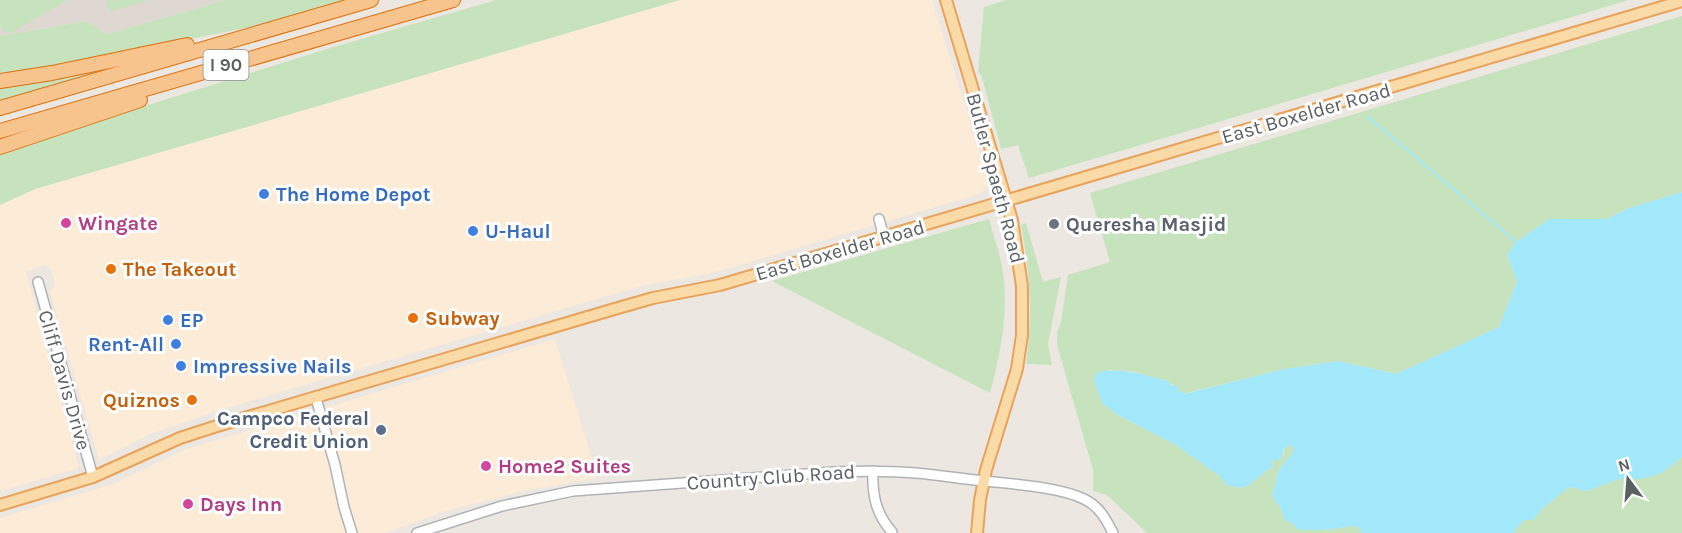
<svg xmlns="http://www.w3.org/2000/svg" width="1682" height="533" font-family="Karla,sans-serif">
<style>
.commercial{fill:#fcebd6}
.education{fill:#dfd8d2}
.green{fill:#c6e3be}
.water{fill:#a3e8fa}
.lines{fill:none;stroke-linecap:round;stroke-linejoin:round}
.stream{stroke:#a3e8fa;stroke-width:2}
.minor-casing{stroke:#afb3b6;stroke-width:12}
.major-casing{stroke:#e9a25c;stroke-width:14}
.highway-casing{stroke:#e16f0c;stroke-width:16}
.minor{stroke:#fff;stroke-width:9}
.major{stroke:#fadaa7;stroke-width:10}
.highway{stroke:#f7c48d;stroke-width:14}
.shop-dot{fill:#3f7fe0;stroke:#fff;stroke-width:2}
.hotel-dot{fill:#d1479c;stroke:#fff;stroke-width:2}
.worship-dot{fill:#6b7280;stroke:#fff;stroke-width:2}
.food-dot{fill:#e8710a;stroke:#fff;stroke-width:2}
.service-dot{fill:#5c6f8a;stroke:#fff;stroke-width:2}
.labels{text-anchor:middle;stroke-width:6;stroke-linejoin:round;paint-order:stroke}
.shield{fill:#fff;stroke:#8c8f90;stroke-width:1.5}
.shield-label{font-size:18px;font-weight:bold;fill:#5a5f61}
.street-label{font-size:20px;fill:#5a5f61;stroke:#fff}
.shop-label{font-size:20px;font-weight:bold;fill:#366cbe;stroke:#fff;text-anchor:start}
.hotel-label{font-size:20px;font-weight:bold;fill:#b23c85;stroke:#fff;text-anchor:start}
.worship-label{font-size:20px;font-weight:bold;fill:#5b616d;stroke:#fff;text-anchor:start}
.food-label{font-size:20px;font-weight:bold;fill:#c56008;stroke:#fff;text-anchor:start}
.service-label{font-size:20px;font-weight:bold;fill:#4e5e75;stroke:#fff;text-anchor:end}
</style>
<rect width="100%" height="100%" fill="#ece7e1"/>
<!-- commercial -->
<g class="commercial">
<polygon points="680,0 932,0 989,183 984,188 983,193 709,274 645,285 217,411 148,435 99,460 50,292 55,283 52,272 46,265 26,272 79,468 0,491 0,205 35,189"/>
<polygon points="555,339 598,478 527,490 443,512 385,533 0,533 0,518 113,484 186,449"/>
</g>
<!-- education -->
<polygon class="education" points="0,0 225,0 107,34 86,21 0,36"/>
<!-- green -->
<g class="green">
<polygon points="0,0 67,0 12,32 5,33 0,25"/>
<polygon points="106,0 148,0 110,12"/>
<polygon points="225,0 351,0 275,22 24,73 0,75 0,36 86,21 107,34"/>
<polygon points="496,0 680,0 35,189 0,205 0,152 13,147 327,49"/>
<polygon points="1006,0 1629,0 1029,178 1018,145 1001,149 982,77 978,71 984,7"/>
<path d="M1682 16V192L1626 209 1607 219H1549L1516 242 1507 255 1517 281 1499 327 1396 374 1338 361 1284 369 1183 394 1168 381 1130 371 1109 370 1102 403 1118 415 1176 445 1222 478 1225 484C1251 495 1253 477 1273 467L1272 460 1284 454 1285 448 1291 444 1295 450 1279 469 1272 496 1281 509 1285 521H1289L1299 530H1323L1356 526 1363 533H1147L1107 495 1093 491V470L1057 345V333L1061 322 1068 275 1110 262 1090 193Z"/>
<polygon points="116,66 124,66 0,102 0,88"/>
<path d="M989 219C994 237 1001 256 1003 274 1009 313 1000 355 990 393L772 281Z"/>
<path d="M1026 223 1043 282 1061 277 1048 344 1052 365 1026 364C1033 314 1030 274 1021 225Z"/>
<polygon points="1682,457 1682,533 1513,533 1524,520 1533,520 1542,509 1569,487 1587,491 1619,479 1642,479 1662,473"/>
</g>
<!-- water -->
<path class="water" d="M1682 192V457L1662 473 1642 479H1619L1587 491 1569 487 1542 509 1533 520H1524L1513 533H1363L1356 526 1323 530H1299L1289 521H1285L1281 509 1272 496 1279 469 1294 451 1291 444 1285 448 1280 460H1272L1273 467C1253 477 1251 495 1225 484L1222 478 1176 445 1118 415 1102 403 1094 381 1096 373C1121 366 1144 375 1168 381L1172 386 1177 385 1179 390 1184 394 1284 369 1338 361 1396 374 1499 327 1517 281 1507 255 1516 242 1549 219H1607L1626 209Z"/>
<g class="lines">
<!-- stream -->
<polyline class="stream" points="1368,117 1516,242"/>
<!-- minor casing -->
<g class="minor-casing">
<g id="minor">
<polyline points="879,219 884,237"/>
<polyline points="38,282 93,477"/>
<polyline points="316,398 335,465 344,507 352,533"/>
<path d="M873 471C872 495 876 514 892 532"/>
<path d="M417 533 502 506 573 491 833 472C861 471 889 471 916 473 939 475 962 479 985 481 1012 484 1059 487 1084 499 1099 506 1106 519 1113 533"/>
</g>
</g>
<!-- major casing -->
<g class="major-casing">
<g id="major">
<polyline points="946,0 1012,220 1022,286 1022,335 1017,369 986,470 980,500 977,533"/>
<polyline points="0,505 93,477 180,438 214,427 618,308 653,298 720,285 1682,1"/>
</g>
</g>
<!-- highway casing -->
<g class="highway-casing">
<g id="highway">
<polyline points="0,81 52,73 187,45"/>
<polyline points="0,108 371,0"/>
<polyline points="0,131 453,0"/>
<polyline points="0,147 140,100"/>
</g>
</g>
<!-- minor -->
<use href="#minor" class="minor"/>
<!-- major -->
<use href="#major" class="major"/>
<!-- highway -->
<use href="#highway" class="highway"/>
</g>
<!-- markers -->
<g class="shop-dot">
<circle cx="264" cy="194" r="6"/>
<circle cx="473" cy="231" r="6"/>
<circle cx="168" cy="320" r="6"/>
<circle cx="176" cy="344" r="6"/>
<circle cx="181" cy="366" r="6"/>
</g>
<g class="hotel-dot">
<circle cx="66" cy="223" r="6"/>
<circle cx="486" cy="466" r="6"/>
<circle cx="188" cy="504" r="6"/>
</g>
<circle class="worship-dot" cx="1054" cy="224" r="6"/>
<g class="food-dot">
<circle cx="111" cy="269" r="6"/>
<circle cx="413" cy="318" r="6"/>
<circle cx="192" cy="400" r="6"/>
</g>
<circle class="service-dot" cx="381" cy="430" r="6"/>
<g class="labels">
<!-- shield labels -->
<rect class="shield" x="203.5" y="50" width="45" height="30" rx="4.5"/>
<g class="shield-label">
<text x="226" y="71">I 90</text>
</g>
<!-- street labels -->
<g class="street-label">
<text transform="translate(1306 113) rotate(-16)" y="7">East Boxelder Road</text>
<text transform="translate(996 178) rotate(75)" y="7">Butler Spaeth Road</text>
<text transform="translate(840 250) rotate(-16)" y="7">East Boxelder Road</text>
<text transform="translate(65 380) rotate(74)" y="7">Cliff Davis Drive</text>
<text transform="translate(771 477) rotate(-4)" y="7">Country Club Road</text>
</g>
<!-- shop labels -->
<g class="shop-label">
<text x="276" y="201">The Home Depot</text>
<text x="485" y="238">U-Haul</text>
<text x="180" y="327">EP</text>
<text x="164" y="351" text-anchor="end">Rent-All</text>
<text x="193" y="373">Impressive Nails</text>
</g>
<!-- hotel labels -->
<g class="hotel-label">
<text x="78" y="230">Wingate</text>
<text x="498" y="473">Home2 Suites</text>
<text x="200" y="511">Days Inn</text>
</g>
<!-- worship labels -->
<g class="worship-label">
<text x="1066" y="231">Queresha Masjid</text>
</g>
<!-- food labels -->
<g class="food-label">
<text x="123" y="276">The Takeout</text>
<text x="425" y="325">Subway</text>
<text x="180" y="407" text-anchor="end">Quiznos</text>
</g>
<!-- service labels -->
<g class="service-label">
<text x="369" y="425">Campco Federal<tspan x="369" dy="23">Credit Union</tspan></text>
</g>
</g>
<!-- north arrow -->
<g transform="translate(1628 479) rotate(344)" stroke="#ffffff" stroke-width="4.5" paint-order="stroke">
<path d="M0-4.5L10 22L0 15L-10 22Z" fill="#5a5f61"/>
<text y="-9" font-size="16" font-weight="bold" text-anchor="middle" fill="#5a5f61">N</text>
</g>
</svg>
